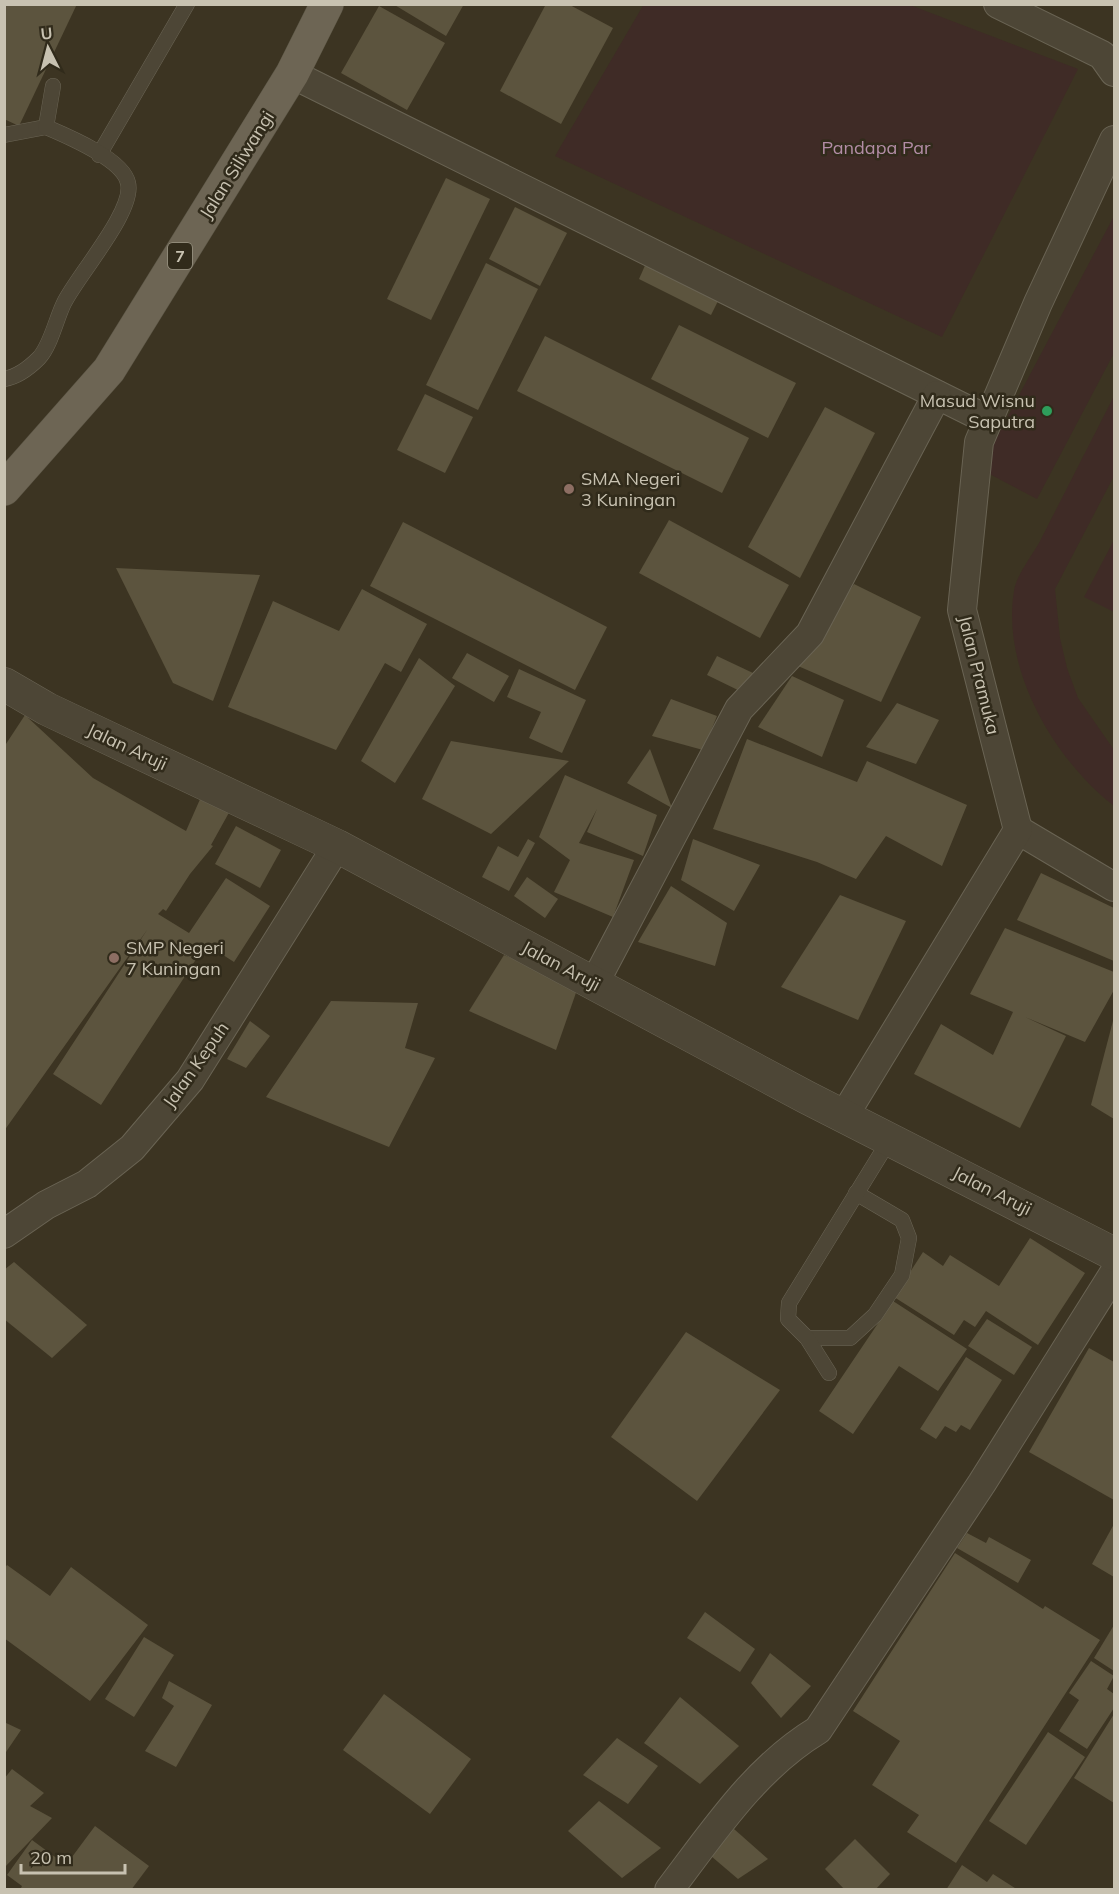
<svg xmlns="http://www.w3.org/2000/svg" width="1119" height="1894" font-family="Mulish,sans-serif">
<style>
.green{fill:#3f2b26}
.building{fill:#5c543e}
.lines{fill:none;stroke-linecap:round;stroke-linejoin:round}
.service-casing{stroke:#6a6454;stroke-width:16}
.minor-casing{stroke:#6a6454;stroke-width:30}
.tertiary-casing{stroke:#6a6454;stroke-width:34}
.primary-casing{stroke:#585242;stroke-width:34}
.service{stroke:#4d4636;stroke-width:15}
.minor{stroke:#4d4636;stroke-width:28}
.tertiary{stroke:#4d4636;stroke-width:33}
.primary{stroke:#6d6554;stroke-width:33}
.leisure-dot{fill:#2e9e5b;stroke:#312b1b;stroke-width:2}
.education-dot{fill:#8d6e63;stroke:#312b1b;stroke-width:2}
.labels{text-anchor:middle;stroke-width:5;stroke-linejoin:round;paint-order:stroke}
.shield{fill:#312b1b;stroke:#9b9584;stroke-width:1.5}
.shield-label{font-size:16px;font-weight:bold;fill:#c8c2b1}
.park-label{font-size:18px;fill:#b38da6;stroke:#312b1b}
.street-label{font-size:18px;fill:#c8c2b1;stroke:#312b1b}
.poi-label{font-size:18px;fill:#c8c2b1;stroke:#312b1b;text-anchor:start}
</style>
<rect width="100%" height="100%" fill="#3c3422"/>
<!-- green -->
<g class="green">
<polygon points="644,4 910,5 1078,69 942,337 555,156"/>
<polygon points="1114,216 1114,353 1037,499 980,469"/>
<path d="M1114 396V476L1055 589 1060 638 1067 668 1078 698 1114 750V806C1055 760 1001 670 1014 591 1016 576 1031 557 1039 543 1064 494 1089 445 1114 396Z"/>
<polygon points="1114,540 1114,612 1084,597"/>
</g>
<!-- building -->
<g class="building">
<polygon points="4,4 77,4 19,126 4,119"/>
<polygon points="393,4 464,4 446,36"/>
<polygon points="546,4 568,4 613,28 561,124 500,91"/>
<polygon points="379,6 445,43 407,110 341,73"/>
<polygon points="446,178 490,199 431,320 387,299"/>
<polygon points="515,207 567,233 540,286 489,259"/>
<polygon points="647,261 720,297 711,315 639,279"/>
<polygon points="486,263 538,289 478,410 426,385"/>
<polygon points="679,325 796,383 768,438 651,379"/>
<polygon points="545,336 749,438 722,493 517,391"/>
<polygon points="425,394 473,417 445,473 397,450"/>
<polygon points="825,407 875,433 800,578 748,547"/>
<polygon points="669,520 789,585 760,638 639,573"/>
<polygon points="403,522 607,627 575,690 370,586"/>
<polygon points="116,568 260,575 213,701 173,683"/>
<polygon points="854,584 921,617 881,702 798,666"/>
<polygon points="362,589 427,624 401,672 385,663 336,750 228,707 273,601 339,631"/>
<polygon points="467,653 509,676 494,702 452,678"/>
<polygon points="717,656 753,673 744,693 707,675"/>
<polygon points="419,658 455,686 395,783 361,761"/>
<polygon points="519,669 586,700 562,753 529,738 541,712 507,697"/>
<polygon points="792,676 844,700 822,757 758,727"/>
<polygon points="671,699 717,716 703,750 652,736"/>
<polygon points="897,703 939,720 916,764 866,747"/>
<polygon points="25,715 93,778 186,831 201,797 231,809 211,845 213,846 190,874 166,911 163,909 158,914 189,933 226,878 270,906 234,962 206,944 101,1105 53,1074 147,930 4,1131 4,747"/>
<polygon points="747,739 857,782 867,761 967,805 942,866 886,836 856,879 817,862 713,829"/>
<polygon points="451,741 569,761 491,834 422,799"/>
<polygon points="650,749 672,808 627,783"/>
<polygon points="565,775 657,815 643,856 587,832 597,809 579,843 634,860 613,917 554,892 570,860 539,837"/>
<polygon points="236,826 281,850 260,888 215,864"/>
<polygon points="528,839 535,843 509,891 482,877 498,846 518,857"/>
<polygon points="693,839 760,865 734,911 681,880"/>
<polygon points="1041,873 1114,908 1114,961 1017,920"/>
<polygon points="527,877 558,899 545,918 514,896"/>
<polygon points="671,886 727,923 715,966 638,942"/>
<polygon points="840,895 906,921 858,1020 781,987"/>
<polygon points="1005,928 1114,972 1114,990 1085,1042 1025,1017 1066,1036 1020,1128 914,1074 941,1024 993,1055 1013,1012 970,994"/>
<polygon points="504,955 578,987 556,1050 469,1011"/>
<polygon points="331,1001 418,1003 405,1048 435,1058 389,1147 266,1097"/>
<polygon points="1114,1017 1114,1119 1091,1105"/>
<polygon points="250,1021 270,1036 246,1068 227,1059"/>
<polygon points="1030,1238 1085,1273 1038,1345 986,1311 975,1327 964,1320 954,1335 894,1297 923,1252 943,1266 950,1255 999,1286"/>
<polygon points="14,1262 87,1325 52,1358 4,1319 4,1270"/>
<polygon points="893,1301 967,1349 938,1391 899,1366 853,1434 819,1411"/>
<polygon points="987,1319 1032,1347 1014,1375 968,1346"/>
<polygon points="686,1332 780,1390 697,1501 611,1437"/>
<polygon points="1089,1348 1114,1362 1114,1500 1029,1452"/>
<polygon points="966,1357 1002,1380 970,1430 961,1425 956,1432 945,1426 936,1439 920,1429"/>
<polygon points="1114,1524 1114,1577 1092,1564"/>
<polygon points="967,1533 986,1543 989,1537 1031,1560 1018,1583 957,1548"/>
<polygon points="955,1553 1043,1609 1045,1606 1100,1640 956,1863 907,1832 919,1815 872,1785 900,1741 853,1711"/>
<polygon points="7,1565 50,1596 71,1567 148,1625 90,1701 4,1638 4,1569"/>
<polygon points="705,1612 755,1649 740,1672 687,1638"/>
<polygon points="1114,1625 1114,1671 1094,1658"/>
<polygon points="144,1637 174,1655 134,1717 105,1699"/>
<polygon points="770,1653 811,1686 781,1718 751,1683"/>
<polygon points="1091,1661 1114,1676 1107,1689 1114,1694 1114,1708 1087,1749 1059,1731 1079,1700 1069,1693"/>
<polygon points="169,1681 212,1705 176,1767 145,1751 174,1706 162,1698"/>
<polygon points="384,1694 471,1759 430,1814 343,1750"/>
<polygon points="680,1697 739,1746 700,1784 644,1743"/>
<polygon points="1114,1714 1114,1803 1074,1778"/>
<polygon points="4,1722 21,1730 4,1755"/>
<polygon points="1048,1732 1085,1757 1026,1845 989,1821"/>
<polygon points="617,1738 658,1766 628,1804 583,1775"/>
<polygon points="12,1769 44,1793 30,1806 52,1818 4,1868 4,1779"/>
<polygon points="599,1801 661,1848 622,1878 568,1831"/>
<polygon points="95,1826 149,1866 131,1890 20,1890 22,1886 7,1875 32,1840 66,1865"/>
<polygon points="734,1829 768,1859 738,1879 711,1856"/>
<polygon points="855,1839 890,1874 875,1890 845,1890 825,1869"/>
<polygon points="962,1865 987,1882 993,1874 1018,1890 946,1890"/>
</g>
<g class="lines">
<!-- service casing -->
<g class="service-casing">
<g id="service">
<polyline points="4,135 46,127"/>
<polyline points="99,155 187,4"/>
<path d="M4 379C17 377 30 367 39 358 51 345 56 319 64 303 77 276 135 211 128 183 123 159 67 136 46 127L53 86"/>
<polyline points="807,1338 850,1338 875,1315 902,1275 909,1238 902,1220 856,1193"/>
<polyline points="829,1373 807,1338 788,1319 789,1303 890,1139"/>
</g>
</g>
<!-- minor casing -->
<g class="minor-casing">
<g id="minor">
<polyline points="998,4 1102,55 1114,72"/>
<polyline points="292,74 988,420"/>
<polyline points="1018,830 1114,887"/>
<polyline points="594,984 739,709 810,634 937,395"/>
<polyline points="844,1116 1018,830 962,610 979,442 1038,303 1114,140"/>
<polyline points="4,1234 46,1205 87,1184 132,1148 190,1080 337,846"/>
<path d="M669 1890C714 1831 755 1768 818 1730L982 1483 1114 1273"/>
</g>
</g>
<!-- tertiary casing -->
<g class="tertiary-casing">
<polyline id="tertiary" points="4,684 47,709 337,846 806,1097 1114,1254"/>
</g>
<!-- primary casing -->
<g class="primary-casing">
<polyline id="primary" points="4,489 109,370 292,74 327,4"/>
</g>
<!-- service -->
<use href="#service" class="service"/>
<!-- minor -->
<use href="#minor" class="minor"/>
<!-- tertiary -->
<use href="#tertiary" class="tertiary"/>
<!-- primary -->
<use href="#primary" class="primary"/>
</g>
<!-- markers -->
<circle class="leisure-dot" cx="1047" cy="411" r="6"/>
<g class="education-dot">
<circle cx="569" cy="489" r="6"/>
<circle cx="114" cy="958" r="6"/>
</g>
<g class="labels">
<!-- shield labels -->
<rect class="shield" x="168" y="243" width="24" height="26" rx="4.5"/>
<g class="shield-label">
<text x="180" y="262">7</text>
</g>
<!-- park labels -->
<g class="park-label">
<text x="876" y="154">Pandapa Par</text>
</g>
<!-- street labels -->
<g class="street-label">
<text transform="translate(237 165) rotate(-58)" y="6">Jalan Siliwangi</text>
<text transform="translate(979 675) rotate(76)" y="6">Jalan Pramuka</text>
<text transform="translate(127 747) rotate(25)" y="6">Jalan Aruji</text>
<text transform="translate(561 966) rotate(28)" y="6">Jalan Aruji</text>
<text transform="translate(196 1065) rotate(-55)" y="6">Jalan Kepuh</text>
<text transform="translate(992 1191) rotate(27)" y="6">Jalan Aruji</text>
</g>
<!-- poi labels -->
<g class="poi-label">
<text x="1035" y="407" text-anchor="end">Masud Wisnu<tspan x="1035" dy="21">Saputra</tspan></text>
<text x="581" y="485">SMA Negeri<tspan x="581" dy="21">3 Kuningan</tspan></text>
<text x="126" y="954">SMP Negeri<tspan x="126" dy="21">7 Kuningan</tspan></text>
</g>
</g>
<!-- border -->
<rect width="1119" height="1894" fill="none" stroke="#c8c2b1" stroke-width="12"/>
<!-- north arrow -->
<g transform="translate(48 48) rotate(354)" stroke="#312b1b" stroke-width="4.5" paint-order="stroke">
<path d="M0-4.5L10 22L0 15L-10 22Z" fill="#c8c2b1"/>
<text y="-9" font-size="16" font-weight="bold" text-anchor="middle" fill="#c8c2b1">U</text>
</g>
<!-- scale -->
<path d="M21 1864v9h104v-9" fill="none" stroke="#c8c2b1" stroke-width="3"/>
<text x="30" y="1864" font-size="18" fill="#c8c2b1" stroke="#312b1b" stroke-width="4.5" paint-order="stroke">20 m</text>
</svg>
